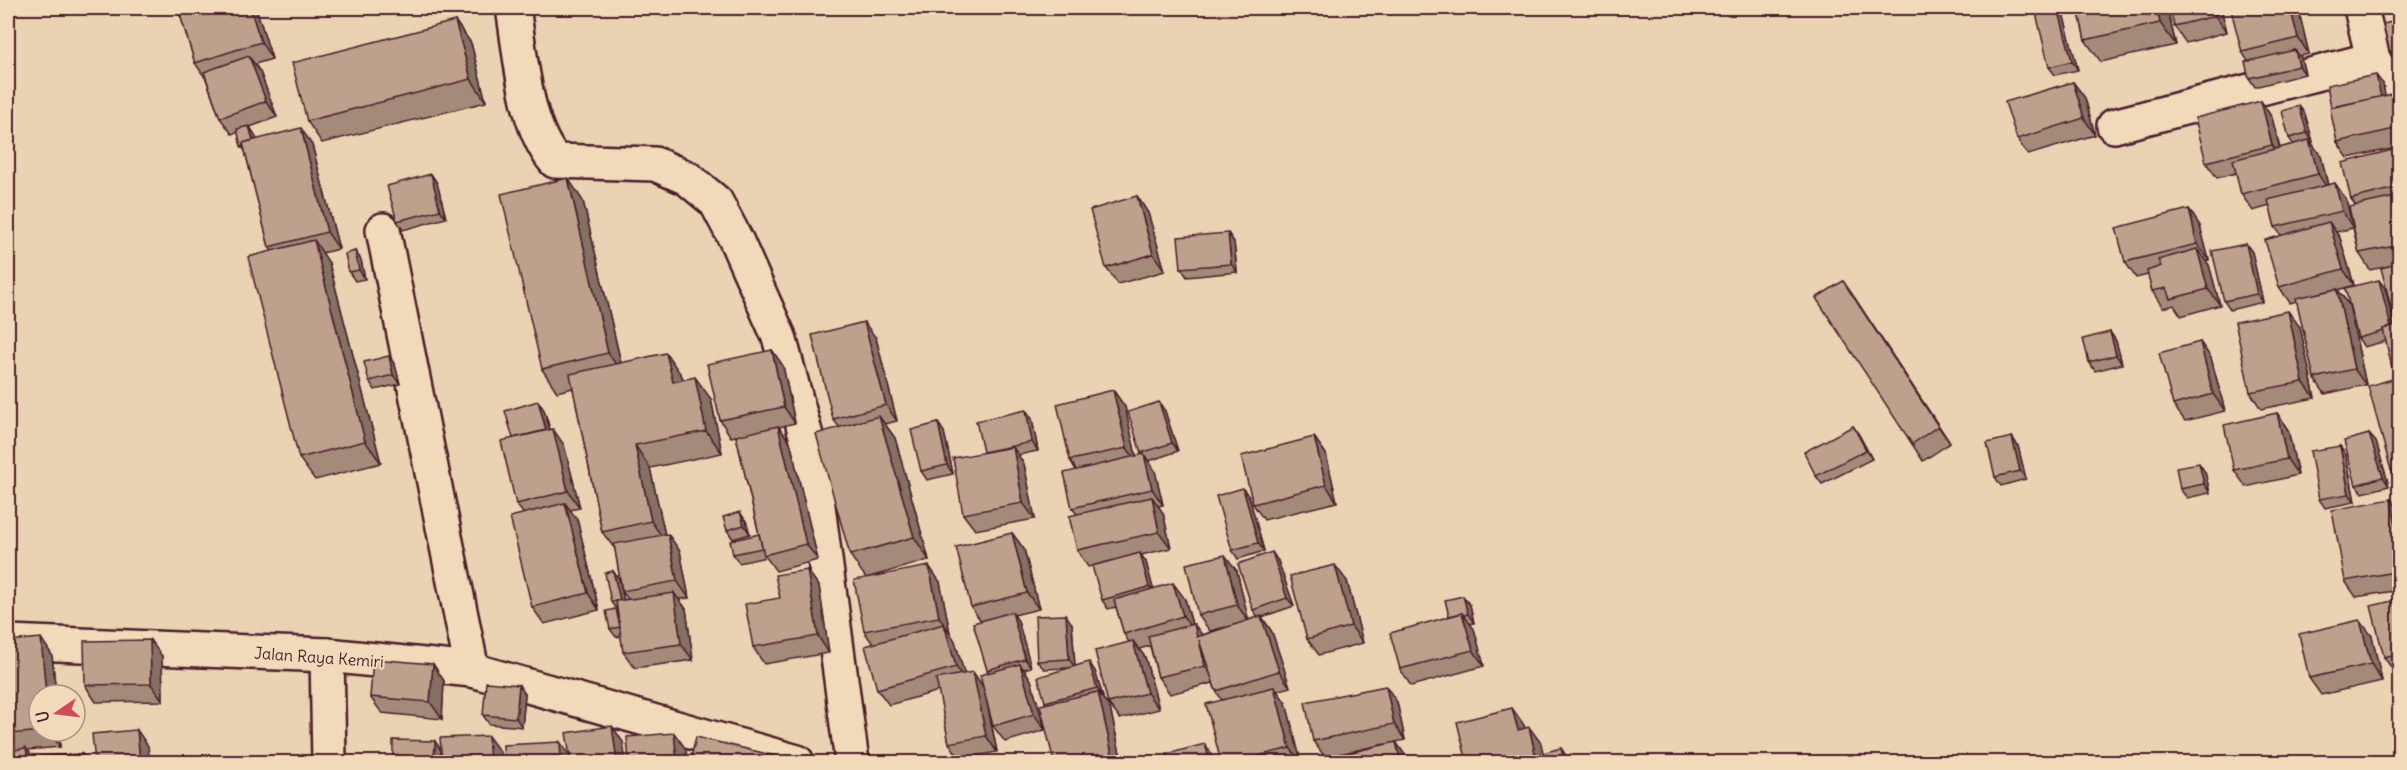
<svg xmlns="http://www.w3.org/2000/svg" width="2407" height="770" font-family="Delius,sans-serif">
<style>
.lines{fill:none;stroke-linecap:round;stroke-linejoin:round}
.minor-casing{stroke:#4a1f2b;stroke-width:38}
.minor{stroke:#f0dab9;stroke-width:33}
.wall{fill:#a38a79;stroke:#4a1f2b;stroke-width:1.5}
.shaded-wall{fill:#847163;stroke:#4a1f2b;stroke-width:1.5}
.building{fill:#bda18d;stroke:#4a1f2b;stroke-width:1.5}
.labels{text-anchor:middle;stroke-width:4.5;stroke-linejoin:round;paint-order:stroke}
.street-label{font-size:16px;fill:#4a1f2b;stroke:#f0dab9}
</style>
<rect width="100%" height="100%" fill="#e9d3b3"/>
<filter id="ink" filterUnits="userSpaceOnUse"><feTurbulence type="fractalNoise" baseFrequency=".0167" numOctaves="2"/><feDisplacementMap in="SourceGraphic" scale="12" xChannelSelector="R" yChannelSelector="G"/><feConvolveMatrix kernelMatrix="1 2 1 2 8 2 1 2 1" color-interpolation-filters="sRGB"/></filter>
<g filter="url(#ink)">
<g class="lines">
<!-- minor casing -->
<g class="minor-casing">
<g id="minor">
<path d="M513 8C521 55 524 124 555 161L655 164 687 178 716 202 736 240 779 337 811 454 852 762"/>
<polyline points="2361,8 2373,59 2400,102"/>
<polyline points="2114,126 2373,59"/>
<polyline points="383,230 472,670"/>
<polyline points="8,642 327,655 472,670 797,762"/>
<polyline points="327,655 329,762"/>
</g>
</g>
<!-- minor -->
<use href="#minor" class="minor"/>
</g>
<!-- wall -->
<g class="wall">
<polygon points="178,8 256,8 272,59 255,64 260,72 277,117 250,127 255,135 256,139 312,145 339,249 322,253 329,263 381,463 315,480 299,458 272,251 269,247 245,151 241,146 238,132 232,134 220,118 206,79 195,63"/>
<polygon points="2078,8 2167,8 2176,45 2101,62 2085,40"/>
<polygon points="2221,8 2227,32 2186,43 2174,26"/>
<polygon points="2299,12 2309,54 2300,56 2305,74 2255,87 2249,78 2248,61 2242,52"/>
<polygon points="2064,17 2078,70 2055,75 2049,67"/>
<polygon points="2400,20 2400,60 2396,60 2390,52"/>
<polygon points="455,21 471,43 486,102 322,143 307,121"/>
<polygon points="2073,82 2085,98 2095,135 2028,155 2017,139"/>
<polygon points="2383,84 2385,96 2392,94 2400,105 2400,147 2348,158 2337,142"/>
<polygon points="2261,101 2272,118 2280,148 2293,144 2289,138 2299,106 2305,114 2313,142 2311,142 2321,156 2328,185 2346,199 2352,224 2356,206 2351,199 2400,148 2400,481 2391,470 2399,377 2392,367 2386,341 2364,347 2358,338 2385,288 2394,326 2398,326 2394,319 2399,264 2370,270 2359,253 2353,228 2336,232 2340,238 2354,285 2338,290 2349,305 2366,385 2325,394 2314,378 2297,301 2290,303 2279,287 2281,235 2275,227 2270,206 2253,211 2241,194 2236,173 2217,178 2206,162"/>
<polygon points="431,174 437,183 446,218 403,230 397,221"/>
<polygon points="1137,196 1148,213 1165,271 1118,284 1106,268"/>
<polygon points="583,201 621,363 682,376 683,379 711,399 722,453 650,468 665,535 680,551 689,598 679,599 686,609 693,660 635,668 623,652 621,636 616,637 610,629 618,611 611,602 613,571 619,579 624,600 628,599 622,591 615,549 602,532 573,388 557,392 542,369"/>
<polygon points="2189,209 2200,226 2209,260 2206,261 2209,265 2220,305 2181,316 2174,305 2163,308 2152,291 2148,275 2136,278 2125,262"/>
<polygon points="1228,233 1234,242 1237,272 1187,277 1181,268"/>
<polygon points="2246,244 2252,252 2263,302 2230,310 2224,301"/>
<polygon points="355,251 361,260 365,279 355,281 349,272"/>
<polygon points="1854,297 1950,443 1923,461 1912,444"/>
<polygon points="2300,327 2315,398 2261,409 2250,392"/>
<polygon points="2110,332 2116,341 2122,364 2095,371 2089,362"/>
<polygon points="876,338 897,421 885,424 895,438 929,560 866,578 850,555 839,427 833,419"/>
<polygon points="2200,342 2211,358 2225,411 2185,421 2173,405"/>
<polygon points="772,350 783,366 795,423 779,427 790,442 818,560 776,571 766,557 739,563 733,554 759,534 736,436 731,437 720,420"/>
<polygon points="389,356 395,365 400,384 375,390 369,381"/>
<polygon points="1113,390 1125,407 1136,456 1142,455 1141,453 1165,411 1178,451 1149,461 1155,471 1163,505 1158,506 1163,513 1171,548 1141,555 1146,562 1153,589 1185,599 1192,624 1202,635 1226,627 1210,631 1198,615 1237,571 1248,620 1258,617 1253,610 1278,561 1294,606 1262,617 1272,632 1290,687 1277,691 1286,703 1301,762 1221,762 1222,700 1216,691 1213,683 1170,694 1158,677 1150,646 1139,649 1145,657 1159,709 1120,719 1108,703 1129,642 1124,634 1116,607 1108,609 1102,600 1100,564 1088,567 1077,550 1077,514 1072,508 1076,470 1070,460"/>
<polygon points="538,401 544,410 550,429 564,445 580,508 570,510 577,519 599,610 544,624 532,607 523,513 516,504 513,438"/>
<polygon points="1026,410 1032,419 1038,451 1018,455 1024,464 1035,519 975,530 963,514 983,453 983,452"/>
<polygon points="2277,413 2288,430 2298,475 2246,487 2234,470"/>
<polygon points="938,423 944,432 953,474 927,480 921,471"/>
<polygon points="1853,426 1859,435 1872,459 1822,484 1816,476"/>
<polygon points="2369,434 2376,442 2389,486 2363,493 2356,485"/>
<polygon points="1314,437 1326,454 1337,502 1264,520 1253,504"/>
<polygon points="2012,437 2018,446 2026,479 2001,486 1995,477"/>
<polygon points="2340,446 2346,455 2355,502 2325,508 2319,499"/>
<polygon points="2205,472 2210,493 2187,498 2180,489"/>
<polygon points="1249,497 1264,551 1238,559 1232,550"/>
<polygon points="2391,499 2400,512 2400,590 2356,597 2345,581"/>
<polygon points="746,521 750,534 733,539 727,530"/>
<polygon points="1012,533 1024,549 1039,609 1014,615 1018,621 1031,667 1024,669 1031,680 1045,730 1005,742 993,726 987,701 997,752 960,759 949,743 939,691 889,705 877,689 873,644 864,631 940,582 950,633 955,641 964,674 973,672 983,687 989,672 987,670 981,621 971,607"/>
<polygon points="807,570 819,586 829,653 764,664 753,647 780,598"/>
<polygon points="1347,581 1363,643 1319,655 1307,639"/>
<polygon points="2400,599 2400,672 2395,673 2384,657"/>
<polygon points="1470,605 1474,623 1470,624 1474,629 1484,666 1411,686 1400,669 1449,616"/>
<polygon points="1072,624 1075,666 1095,671 1103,697 1102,697 1110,708 1122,762 1054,762 1045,702 1068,668 1044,669 1037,661"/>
<polygon points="2372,636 2382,681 2321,695 2309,678"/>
<polygon points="8,641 52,655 56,695 39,695 59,731 60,747 27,750 33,757 11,750 8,745"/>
<polygon points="162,656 163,701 96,702 85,685"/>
<polygon points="433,664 444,681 442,719 382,713 370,697"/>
<polygon points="525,694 522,727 489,724 483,715"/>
<polygon points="1397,702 1405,740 1396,742 1407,758 1385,744 1325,757 1313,741"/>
</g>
<!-- shaded-wall -->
<g class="shaded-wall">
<polygon points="250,8 256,8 272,59 261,42"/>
<polygon points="2058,8 2064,17 2078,70 2072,61"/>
<polygon points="2157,8 2167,8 2176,45 2160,23"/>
<polygon points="2213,8 2221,8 2227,32 2215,16"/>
<polygon points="2290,8 2296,8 2299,12 2309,54 2298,38"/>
<polygon points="455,21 471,43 486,102 471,79"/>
<polygon points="2295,50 2301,58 2305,74 2299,66"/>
<polygon points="249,56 260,72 277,117 266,101"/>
<polygon points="2376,75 2383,84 2387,108 2381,99"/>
<polygon points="2073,82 2085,98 2095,135 2084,118"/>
<polygon points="2392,94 2400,105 2400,129 2399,128"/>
<polygon points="2261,101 2272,118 2283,161 2272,145"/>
<polygon points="2299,106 2305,114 2313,142 2307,133"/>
<polygon points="249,126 255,135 260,152 254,143"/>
<polygon points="301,128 312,145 339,249 327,232"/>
<polygon points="2309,140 2321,156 2329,191 2318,174"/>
<polygon points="431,174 437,183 446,218 440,210"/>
<polygon points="568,178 583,201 624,376 608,353"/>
<polygon points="2335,183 2346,199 2353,228 2342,211"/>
<polygon points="1137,196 1148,213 1165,271 1153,254"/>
<polygon points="2189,209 2200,226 2209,260 2197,244"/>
<polygon points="2329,222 2340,238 2354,285 2343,269"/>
<polygon points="1228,233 1234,242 1237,272 1231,264"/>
<polygon points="314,240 329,263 381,463 365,441"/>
<polygon points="2246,244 2252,252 2263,302 2257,294"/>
<polygon points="2197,249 2209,265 2220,305 2208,289"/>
<polygon points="355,251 361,260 365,279 359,270"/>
<polygon points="2379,280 2385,288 2397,338 2391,329"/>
<polygon points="1843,281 1854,297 1950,443 1938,426"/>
<polygon points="2337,289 2349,305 2366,385 2354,369"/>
<polygon points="2288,311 2300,327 2315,398 2303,382"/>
<polygon points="864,322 876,338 897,421 886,405"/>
<polygon points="2110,332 2116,341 2122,364 2116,355"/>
<polygon points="2200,342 2211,358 2225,411 2213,394"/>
<polygon points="772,350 783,366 795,423 784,407"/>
<polygon points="666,353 682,376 688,404 673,382"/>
<polygon points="389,356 395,365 400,384 393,375"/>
<polygon points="695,377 711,399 722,453 706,431"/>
<polygon points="1113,390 1125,407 1138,464 1127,448"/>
<polygon points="538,401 544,410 553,441 547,432"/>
<polygon points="1159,402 1165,411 1178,451 1172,443"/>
<polygon points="1026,410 1032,419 1038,451 1032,442"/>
<polygon points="2277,413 2288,430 2298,475 2287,459"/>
<polygon points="879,416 895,438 929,560 914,537"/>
<polygon points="938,423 944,432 953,474 947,465"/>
<polygon points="778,426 790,442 818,560 806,544"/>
<polygon points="1853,426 1859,435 1872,459 1866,450"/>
<polygon points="553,429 564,445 580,508 568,491"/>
<polygon points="2369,434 2376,442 2389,486 2383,477"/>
<polygon points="1314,437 1326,454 1337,502 1326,485"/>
<polygon points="2012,437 2018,446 2026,479 2020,471"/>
<polygon points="635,445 650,468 667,544 651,521"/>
<polygon points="2340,446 2346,455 2355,502 2349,494"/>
<polygon points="1013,447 1024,464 1035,519 1023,503"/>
<polygon points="1144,454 1155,471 1163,505 1152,489"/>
<polygon points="2199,463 2205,472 2210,493 2204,484"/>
<polygon points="1243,488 1249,497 1264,551 1258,543"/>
<polygon points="1152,497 1163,513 1171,548 1159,532"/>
<polygon points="2391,499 2400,512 2400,547"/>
<polygon points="565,503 577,519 599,610 588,593"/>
<polygon points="740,512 746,521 750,534 744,525"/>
<polygon points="1012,533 1024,549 1039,609 1027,593"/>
<polygon points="668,534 680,551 689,598 677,581"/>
<polygon points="1272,552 1278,561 1294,606 1287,598"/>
<polygon points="1140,553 1146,562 1155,596 1149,587"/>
<polygon points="1225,555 1237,571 1249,622 1237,605"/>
<polygon points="1335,565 1347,581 1363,643 1351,626"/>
<polygon points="929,566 940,582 950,633 939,617"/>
<polygon points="807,570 819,586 829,653 818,636"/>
<polygon points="613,571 619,579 626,609 620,600"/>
<polygon points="1173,583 1185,599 1194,632 1183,616"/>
<polygon points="674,593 686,609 693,660 681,644"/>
<polygon points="1463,596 1470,605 1474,623 1468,614"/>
<polygon points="1012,612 1018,621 1031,667 1025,659"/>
<polygon points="1462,613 1474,629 1484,666 1473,650"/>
<polygon points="1066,615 1072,624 1075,668 1069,659"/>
<polygon points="1261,616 1272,632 1290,687 1279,671"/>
<polygon points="2360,620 2372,636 2382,681 2371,664"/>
<polygon points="944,624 955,641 967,683 956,667"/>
<polygon points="1194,624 1206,640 1197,637"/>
<polygon points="41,638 52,655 56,695 46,695"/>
<polygon points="150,640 162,656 163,701 151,684"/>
<polygon points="1199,640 1216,682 1205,666"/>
<polygon points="1133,641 1145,657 1159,709 1147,693"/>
<polygon points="1089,662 1095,671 1103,697 1097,688"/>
<polygon points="433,664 444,681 442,719 430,702"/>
<polygon points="1020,664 1031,680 1045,730 1034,714"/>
<polygon points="973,672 984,688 997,752 986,736"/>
<polygon points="519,685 525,694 522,727 516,718"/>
<polygon points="1386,686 1397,702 1405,740 1394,724"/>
<polygon points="1274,687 1286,703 1301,762 1290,748"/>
<polygon points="1098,692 1110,708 1122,762 1117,762 1113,758"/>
<polygon points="1512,708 1524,725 1529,746 1518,730"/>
<polygon points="612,726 623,742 626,762 617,762"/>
<polygon points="1529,727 1541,743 1545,762 1537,762"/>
<polygon points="137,730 148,746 150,762 140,762"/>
<polygon points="49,731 59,731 60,747"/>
<polygon points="674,733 686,749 687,762 677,762"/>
<polygon points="488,736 500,752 500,762 490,762"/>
<polygon points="435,741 441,750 441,762 434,762"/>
<polygon points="560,742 572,758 572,762 561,762"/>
<polygon points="1396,742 1407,758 1408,762 1401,762"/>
<polygon points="1205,744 1211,753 1213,762 1210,762"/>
<polygon points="26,748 33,757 33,762 28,762"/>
<polygon points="1561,748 1567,757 1568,762 1564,762"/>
<polygon points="82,754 88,762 82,762"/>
</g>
<!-- building -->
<g class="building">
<polygon points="178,8 250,8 261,42 195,63"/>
<polygon points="2058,8 2072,61 2049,67 2036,13"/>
<polygon points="2078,8 2157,8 2160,23 2085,40"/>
<polygon points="2170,8 2213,8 2215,16 2174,26"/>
<polygon points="2242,8 2290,8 2298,38 2242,52 2231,10"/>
<polygon points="2400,20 2400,49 2390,52 2383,24"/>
<polygon points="455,21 471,79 307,121 292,63"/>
<polygon points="2295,50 2299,66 2249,78 2245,62"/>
<polygon points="249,56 266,101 220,118 204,72"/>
<polygon points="2376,75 2381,97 2331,107 2327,85"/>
<polygon points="2073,82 2084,118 2017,139 2005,102"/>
<polygon points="2392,94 2399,128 2337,142 2330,108"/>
<polygon points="2261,101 2272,145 2206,162 2195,118"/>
<polygon points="2299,106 2307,133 2289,138 2282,111"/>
<polygon points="249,126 253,140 243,143 244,146 241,146 237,129"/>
<polygon points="301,128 327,232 269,247 243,143"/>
<polygon points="2309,140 2318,174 2241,194 2233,160"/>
<polygon points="2400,148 2400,187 2351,199 2342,163"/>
<polygon points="431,174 440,210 397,221 387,186"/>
<polygon points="568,178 608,353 542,369 501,194"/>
<polygon points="2335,183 2342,211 2275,227 2268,200"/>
<polygon points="1137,196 1153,254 1106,268 1090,210"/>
<polygon points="2400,196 2400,245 2359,253 2349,207"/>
<polygon points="2189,209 2197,244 2125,262 2116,228"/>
<polygon points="2329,222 2343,269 2279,287 2265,240"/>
<polygon points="1228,233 1231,264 1181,268 1178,237"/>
<polygon points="314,240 365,441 299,458 248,257"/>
<polygon points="2246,244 2257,294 2224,301 2212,251"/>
<polygon points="2197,249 2208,289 2170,299 2166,288 2152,291 2147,271 2161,266 2158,260"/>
<polygon points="355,251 359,270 349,272 345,254"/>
<polygon points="2400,263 2400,318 2394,319 2381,268"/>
<polygon points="2379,280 2391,327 2383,329 2384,331 2358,338 2345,288"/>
<polygon points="1843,281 1938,426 1912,444 1816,298"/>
<polygon points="2337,289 2354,369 2314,378 2296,298"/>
<polygon points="2288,311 2303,382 2250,392 2235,322"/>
<polygon points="864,322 886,405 833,419 812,335"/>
<polygon points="2400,325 2400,365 2392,367 2383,329"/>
<polygon points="2110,332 2116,355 2089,362 2083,339"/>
<polygon points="2200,342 2213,394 2173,405 2159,353"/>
<polygon points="772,350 784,407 720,420 707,364"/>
<polygon points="666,353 673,382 695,377 706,431 635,445 651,521 602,532 570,374"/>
<polygon points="389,356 393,375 369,381 364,362"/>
<polygon points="2400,377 2400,468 2391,470 2368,386"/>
<polygon points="1113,390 1127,448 1070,460 1057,404"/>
<polygon points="538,401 546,430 513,438 505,411"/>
<polygon points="1159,402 1172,443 1141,453 1128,412"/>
<polygon points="1026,410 1032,442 983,452 976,421"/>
<polygon points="2277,413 2287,459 2234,470 2224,425"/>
<polygon points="879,416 914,537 850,555 816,434"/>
<polygon points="938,423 947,465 921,471 911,430"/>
<polygon points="778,426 806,544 764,555 736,436"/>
<polygon points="1853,426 1866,450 1816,476 1804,452"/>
<polygon points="553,429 568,491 516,504 501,441"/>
<polygon points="2369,434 2383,477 2356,485 2344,441"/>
<polygon points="1314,437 1326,485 1253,504 1241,456"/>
<polygon points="2012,437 2020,471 1995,477 1987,443"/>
<polygon points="2340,446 2349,494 2319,499 2310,451"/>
<polygon points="1013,447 1023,503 963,514 953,458"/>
<polygon points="1144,454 1152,489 1072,508 1064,473"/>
<polygon points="2199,463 2204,484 2180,489 2176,467"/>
<polygon points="1243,488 1258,543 1232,550 1216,496"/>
<polygon points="1152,497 1159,532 1077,550 1069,516"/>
<polygon points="2391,499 2400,547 2400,571 2345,581 2332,510"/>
<polygon points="565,503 588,593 532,607 510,517"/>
<polygon points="740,512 744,525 727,530 723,517"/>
<polygon points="1012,533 1027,593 971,607 956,547"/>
<polygon points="668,534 677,581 622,591 614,544"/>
<polygon points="759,534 762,548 733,554 730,541"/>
<polygon points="1272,552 1287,598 1253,610 1238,564"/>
<polygon points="1140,553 1149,587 1102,600 1092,566"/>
<polygon points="1225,555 1237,605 1198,615 1186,564"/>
<polygon points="1335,565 1351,626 1307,639 1290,576"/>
<polygon points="929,566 939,617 864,631 854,580"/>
<polygon points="807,570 818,636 753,647 745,604 780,598 775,575"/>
<polygon points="613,571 620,600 611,602 605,573"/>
<polygon points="1173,583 1183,616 1124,634 1114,600"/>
<polygon points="674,593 681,644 623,652 616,601"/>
<polygon points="1463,596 1468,614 1464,615 1462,613 1449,616 1445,600"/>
<polygon points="2400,599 2400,653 2384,657 2371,606"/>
<polygon points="616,609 620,627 610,629 606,611"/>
<polygon points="1012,612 1025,659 987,670 973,623"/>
<polygon points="1462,613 1473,650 1400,669 1390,633"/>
<polygon points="1066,615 1069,659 1037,661 1035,616"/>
<polygon points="1261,616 1279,671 1216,691 1199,640 1205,666 1158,677 1148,636 1194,624 1197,637"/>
<polygon points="2360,620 2371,664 2309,678 2299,634"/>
<polygon points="944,624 956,667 877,689 865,646"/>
<polygon points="41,638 46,695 39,695 39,731 46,731 8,734 8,641"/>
<polygon points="150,640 151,684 85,685 84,641"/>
<polygon points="1133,641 1147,693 1108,703 1095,651"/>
<polygon points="373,659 433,664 430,702 370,697"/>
<polygon points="1089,662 1097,688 1045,702 1038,677"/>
<polygon points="1020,664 1034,714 993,726 980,675"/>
<polygon points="973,672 986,736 949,743 936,679"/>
<polygon points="486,682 519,685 516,718 483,715"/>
<polygon points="1386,686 1394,724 1313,741 1305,702"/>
<polygon points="1274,687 1290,748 1234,762 1221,762 1206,704"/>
<polygon points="1098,692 1113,758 1093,762 1054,762 1040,705"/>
<polygon points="1512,708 1518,730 1529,727 1537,762 1467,762 1457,722"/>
<polygon points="612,726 617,762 571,762 566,733"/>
<polygon points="137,730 140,762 95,762 92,734"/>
<polygon points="674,733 677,762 629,762 627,737"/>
<polygon points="488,736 490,762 442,762 440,738"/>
<polygon points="696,737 780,757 778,762 690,762"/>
<polygon points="393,740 435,741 434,762 393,762"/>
<polygon points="560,742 561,762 504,762 503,745"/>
<polygon points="1396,742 1401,762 1337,762 1335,756"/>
<polygon points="1205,744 1210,762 1169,762 1167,754"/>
<polygon points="26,748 28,762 8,762 8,751"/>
<polygon points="1561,748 1564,762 1545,762 1543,753"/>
<polygon points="82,754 82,762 40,762 40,756"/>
<polygon points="1320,759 1321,762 1308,762"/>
</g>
</g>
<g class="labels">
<!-- street labels -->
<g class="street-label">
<text transform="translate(319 657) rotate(4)" y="6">Jalan Raya Kemiri</text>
</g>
</g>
<!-- margin -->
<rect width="2407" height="770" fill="none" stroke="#f0dab9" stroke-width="30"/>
<rect x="15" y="15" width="2377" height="740" fill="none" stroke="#4a1f2b" stroke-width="2" filter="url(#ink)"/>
<!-- north arrow -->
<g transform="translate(57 713) rotate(256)"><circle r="28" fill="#f0dab9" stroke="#ae8f80" stroke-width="1.5"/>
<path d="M0-4.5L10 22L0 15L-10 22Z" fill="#d1495b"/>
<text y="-9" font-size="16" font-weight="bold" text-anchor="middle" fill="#4a1f2b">U</text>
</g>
</svg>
